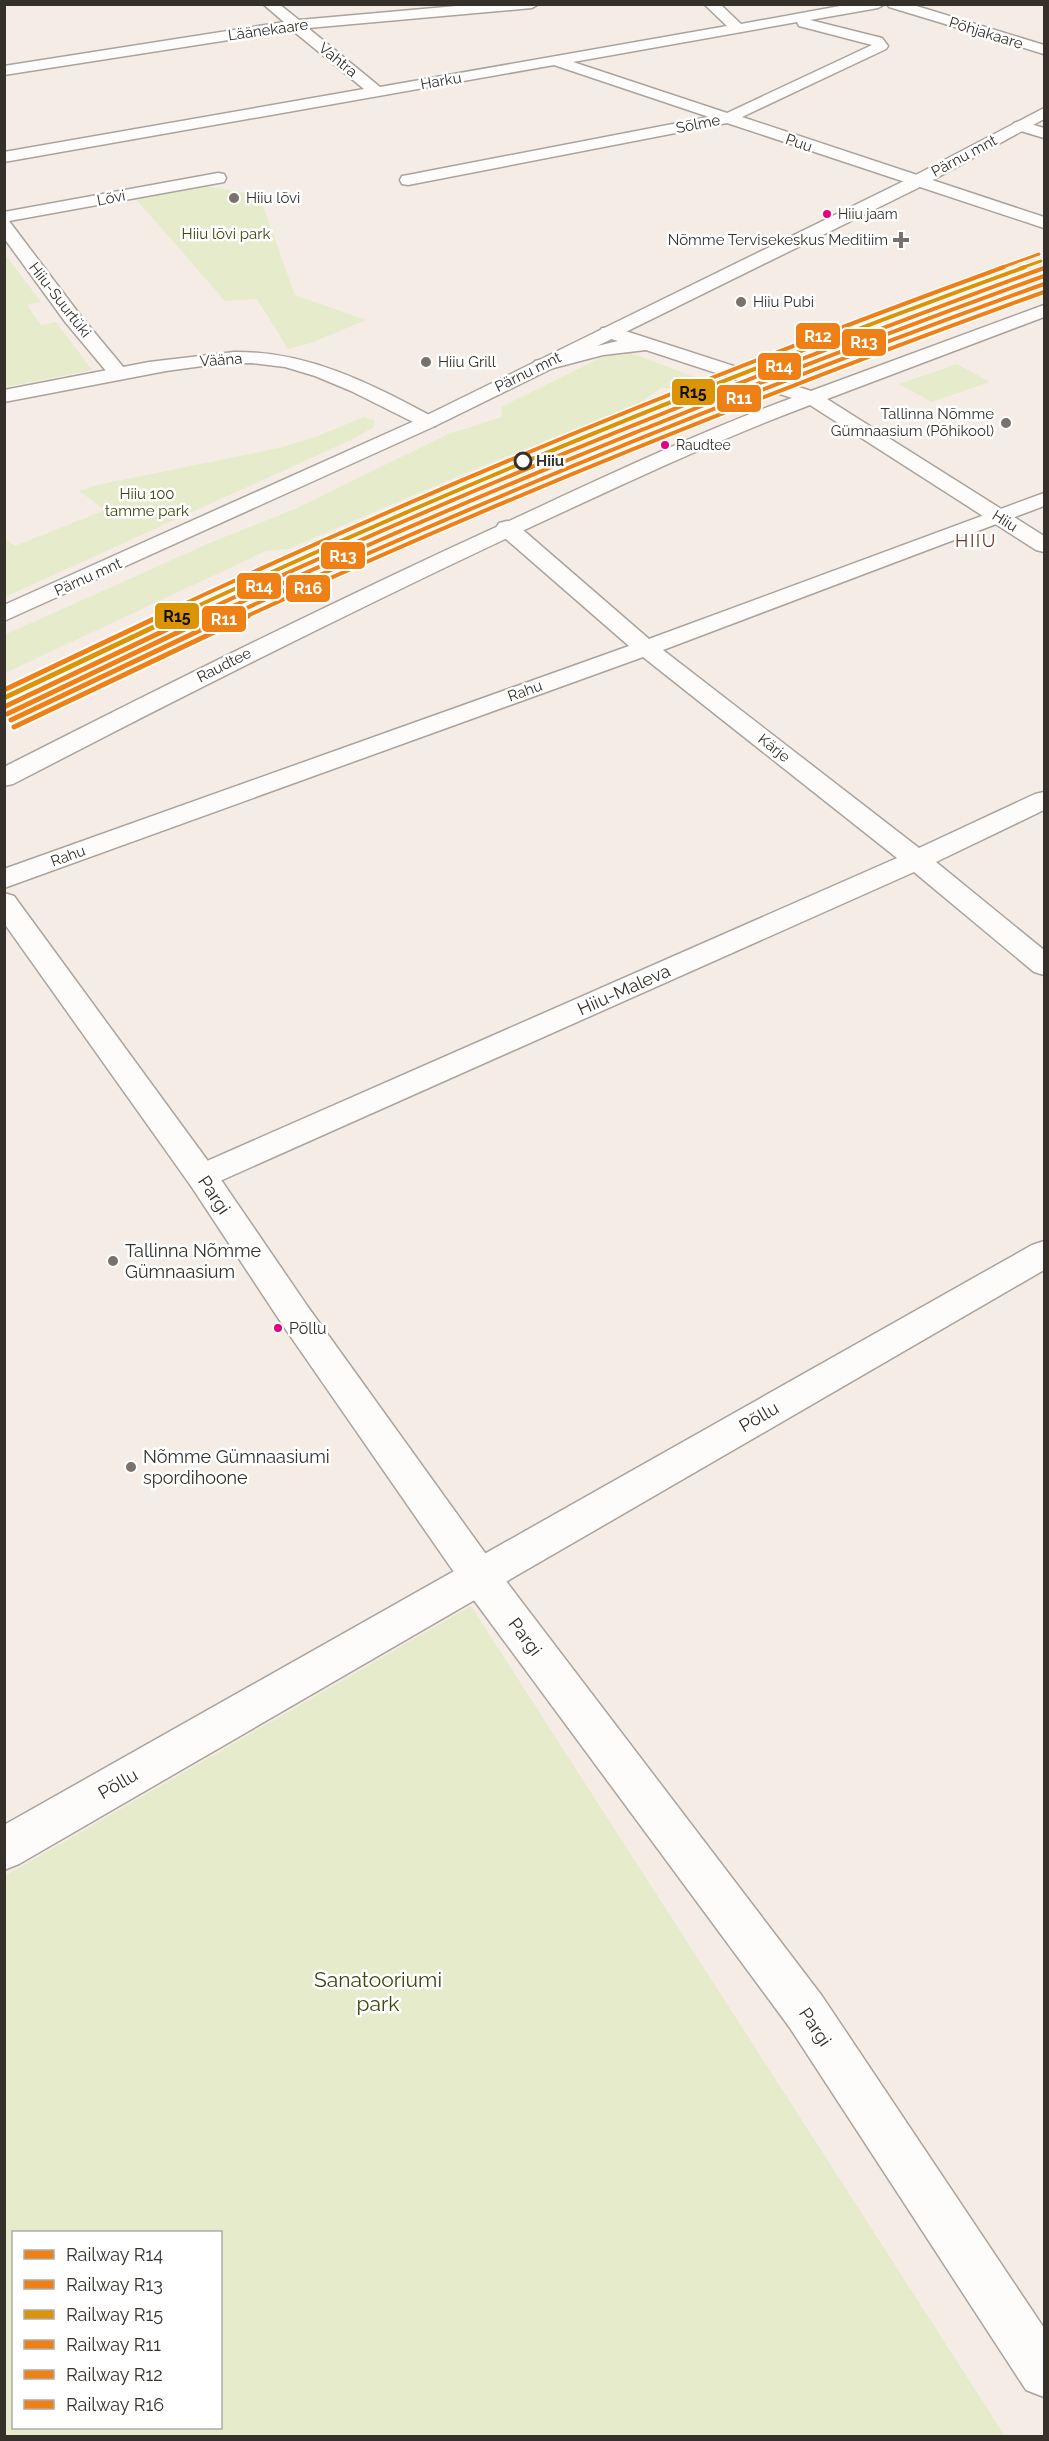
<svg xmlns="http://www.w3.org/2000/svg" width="1049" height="2441" font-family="Raleway,sans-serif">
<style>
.green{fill:#e6ebcc;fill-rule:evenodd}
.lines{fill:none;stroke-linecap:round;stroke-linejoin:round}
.minor-casing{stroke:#aaa39d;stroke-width:3}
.tertiary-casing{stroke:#aaa39d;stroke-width:3}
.secondary-casing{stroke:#aaa39d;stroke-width:3}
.minor{fill:#fefcfb;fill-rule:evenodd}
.tertiary{fill:#fefcfb;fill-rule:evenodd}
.secondary{fill:#fefcfb;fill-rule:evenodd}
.rail-1-far1-casing{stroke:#fff;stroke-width:7}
.rail-1-casing{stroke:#fff;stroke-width:9}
.rail-2-far1-casing{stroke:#fff;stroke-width:7}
.rail-2-casing{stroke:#fff;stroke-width:9}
.rail-3-far2-casing{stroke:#fff;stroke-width:5}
.rail-3-far1-casing{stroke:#fff;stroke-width:7}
.rail-3-casing{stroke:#fff;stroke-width:9}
.rail-4-far1-casing{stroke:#fff;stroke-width:7}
.rail-4-casing{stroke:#fff;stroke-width:9}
.rail-5-far2-casing{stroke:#fff;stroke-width:5}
.rail-5-far1-casing{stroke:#fff;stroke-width:7}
.rail-5-casing{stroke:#fff;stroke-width:9}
.rail-6-far1-casing{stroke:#fff;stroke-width:7}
.rail-6-casing{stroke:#fff;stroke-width:9}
.rail-1-far1{stroke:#ef8016;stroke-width:4}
.rail-1{stroke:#ef8016;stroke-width:5}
.rail-2-far1{stroke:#ef8016;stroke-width:4}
.rail-2{stroke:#ef8016;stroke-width:5}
.rail-3-far2{stroke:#da9406;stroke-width:3}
.rail-3-far1{stroke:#da9406;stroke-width:4}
.rail-3{stroke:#da9406;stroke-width:5}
.rail-4-far1{stroke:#ef8016;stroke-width:4}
.rail-4{stroke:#ef8016;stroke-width:5}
.rail-5-far2{stroke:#ef8016;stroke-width:3}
.rail-5-far1{stroke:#ef8016;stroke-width:4}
.rail-5{stroke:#ef8016;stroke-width:5}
.rail-6-far1{stroke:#ef8016;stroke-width:4}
.rail-6{stroke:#ef8016;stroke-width:5}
.poi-dot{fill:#78726b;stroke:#fff;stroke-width:2}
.bus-dot{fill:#e5007d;stroke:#fff;stroke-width:2}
.stop-dot{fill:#fff;stroke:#35302a;stroke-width:3}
.labels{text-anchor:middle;stroke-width:5;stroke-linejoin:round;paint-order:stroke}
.far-bus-label{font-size:14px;fill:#35302a;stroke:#fff;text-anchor:start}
.far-street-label{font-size:15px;fill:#35302a;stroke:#fff}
.far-poi-label{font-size:15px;fill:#35302a;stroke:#fff;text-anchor:start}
.far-park-label{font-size:15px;fill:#3a480b;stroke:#fff}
.far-stop-label{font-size:15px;font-weight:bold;fill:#35302a;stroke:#fff;text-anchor:start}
.bus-label{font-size:16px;fill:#35302a;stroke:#fff;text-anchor:start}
.far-quarter-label{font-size:18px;letter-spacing:1.5px;fill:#763126;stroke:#fff}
.street-label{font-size:18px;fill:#35302a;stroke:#fff}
.poi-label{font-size:18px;fill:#35302a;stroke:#fff;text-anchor:start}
.near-park-label{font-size:21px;fill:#3a480b;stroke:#fff}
.line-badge{stroke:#fff;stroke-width:2}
.badge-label{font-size:16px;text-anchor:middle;font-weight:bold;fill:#fff}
.pale-badge-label{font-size:16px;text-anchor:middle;font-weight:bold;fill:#111}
</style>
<rect width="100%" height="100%" fill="#f5ede5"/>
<!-- green -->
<g class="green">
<polygon points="205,186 259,195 295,295 366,320 311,343 288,349 257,299 225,301 135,198"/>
<polygon points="4,257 7,257 41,302 27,305 41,325 56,322 92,370 5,387"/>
<polygon points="619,353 632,353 697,378 674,388 661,388 641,402 456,477 288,549 266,551 5,673 4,635 212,542 295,509 448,434 502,417 501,407 602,357"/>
<polygon points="957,364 990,382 932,402 899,384"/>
<polygon points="364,417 374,420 374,427 351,440 5,597 5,541 6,540 15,546 105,510 79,491 97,485 279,448 318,436"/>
<path d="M471 1606 1005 2436H5V1876ZM14 2232H220V2428H14Z"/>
</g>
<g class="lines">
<!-- minor casing -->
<g class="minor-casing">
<g id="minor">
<path d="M263 4H279L299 20 479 4H539L532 8 308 28 380 87 727 26 704 4H720L741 24 851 4H885L878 8 810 20 882 38 888 46 886 49 742 117 1044 217V228L727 123 408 185 402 184 400 180 402 176 408 175 709 117 554 65 4 162V152L364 89 292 30 4 75V66L284 22ZM797 22 799 26 872 45 727 113 573 62Z"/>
<polygon points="887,4 910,4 1044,45 1044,54 889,7"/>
<polygon points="1020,121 1044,128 1044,138 1014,129 1012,126 1014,123"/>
<polygon points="218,173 224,174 226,178 224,182 9,221 80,315 129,374 126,378 112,378 66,323 4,238 4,212"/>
<polygon points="1044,493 1044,506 663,650 919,848 1035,794 1044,792 1044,810 936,862 1044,950 1044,975 1034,972 914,872 202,1189 191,1186 186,1177 191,1168 897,858 643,657 4,888 4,869 629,646 499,533 496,528 499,523 507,521 515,523 649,639"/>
<polygon points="1044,1241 1044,1270 19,1864 4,1870 4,1825 1032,1245"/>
</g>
</g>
<!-- tertiary casing -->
<g class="tertiary-casing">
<g id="tertiary">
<path d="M1044 305V317L827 399 1044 536V552L1036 550 810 405C711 442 615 488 520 532 349 612 181 697 13 784L4 786V767C170 683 336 600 505 523 600 479 694 434 792 398L646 350 603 355 542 371 535 369 532 365 535 361 618 341 602 336 599 332 602 328H616L811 391Z"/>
<path d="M234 352C309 351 371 384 435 418L438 422 435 426H421L351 391 315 376 285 367 251 363 217 364 166 371 4 402V390L149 362Z"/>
<polygon points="4,893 14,896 213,1168 308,1307 493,1564 822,1996 1044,2328 1044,2397 1026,2390 790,2028 465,1588 284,1327 191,1186 4,923"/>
</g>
</g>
<!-- secondary casing -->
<g class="secondary-casing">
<polygon id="secondary" points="1044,108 1044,119 922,186 435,426 4,621 4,605 421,418 910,178"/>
</g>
<!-- minor -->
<use href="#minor" class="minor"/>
<!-- tertiary -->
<use href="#tertiary" class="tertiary"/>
<!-- secondary -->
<use href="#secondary" class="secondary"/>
<!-- rail-1-far1 casing -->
<g class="rail-1-far1-casing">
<path id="rail-1-far1" d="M192 617C470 486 755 374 1044 268"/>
</g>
<!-- rail-1 casing -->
<g class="rail-1-casing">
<polyline id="rail-1" points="4,707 195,616"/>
</g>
<!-- rail-2-far1 casing -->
<g class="rail-2-far1-casing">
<path id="rail-2-far1" d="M209 617C482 490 761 379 1044 276"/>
</g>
<!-- rail-2 casing -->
<g class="rail-2-casing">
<polyline id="rail-2" points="7,714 212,616"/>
</g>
<!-- rail-3-far2 casing -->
<g class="rail-3-far2-casing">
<polyline id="rail-3-far2" points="1021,268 1041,261"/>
</g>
<!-- rail-3-far1 casing -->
<g class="rail-3-far1-casing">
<path id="rail-3-far1" d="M174 617C452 487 736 372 1025 267"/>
</g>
<!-- rail-3 casing -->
<g class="rail-3-casing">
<polyline id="rail-3" points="4,698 177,616"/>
</g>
<!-- rail-4-far1 casing -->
<g class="rail-4-far1-casing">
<path id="rail-4-far1" d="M227 617C494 494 767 384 1044 284"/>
</g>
<!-- rail-4 casing -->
<g class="rail-4-casing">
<polyline id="rail-4" points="11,720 230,616"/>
</g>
<!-- rail-5-far2 casing -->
<g class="rail-5-far2-casing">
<polyline id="rail-5-far2" points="1000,268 1039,254"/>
</g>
<!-- rail-5-far1 casing -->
<g class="rail-5-far1-casing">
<path id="rail-5-far1" d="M156 617C433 487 716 372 1004 267"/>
</g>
<!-- rail-5 casing -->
<g class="rail-5-casing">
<polyline id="rail-5" points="4,690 160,616"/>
</g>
<!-- rail-6-far1 casing -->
<g class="rail-6-far1-casing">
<path id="rail-6-far1" d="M245 617C506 496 773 390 1044 292"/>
</g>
<!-- rail-6 casing -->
<g class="rail-6-casing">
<polyline id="rail-6" points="14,727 248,616"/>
</g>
<!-- rail-1-far1 -->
<use href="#rail-1-far1" class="rail-1-far1"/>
<!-- rail-1 -->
<use href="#rail-1" class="rail-1"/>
<!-- rail-2-far1 -->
<use href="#rail-2-far1" class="rail-2-far1"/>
<!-- rail-2 -->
<use href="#rail-2" class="rail-2"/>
<!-- rail-3-far2 -->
<use href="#rail-3-far2" class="rail-3-far2"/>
<!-- rail-3-far1 -->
<use href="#rail-3-far1" class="rail-3-far1"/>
<!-- rail-3 -->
<use href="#rail-3" class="rail-3"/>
<!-- rail-4-far1 -->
<use href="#rail-4-far1" class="rail-4-far1"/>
<!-- rail-4 -->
<use href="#rail-4" class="rail-4"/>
<!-- rail-5-far2 -->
<use href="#rail-5-far2" class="rail-5-far2"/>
<!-- rail-5-far1 -->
<use href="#rail-5-far1" class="rail-5-far1"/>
<!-- rail-5 -->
<use href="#rail-5" class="rail-5"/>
<!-- rail-6-far1 -->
<use href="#rail-6-far1" class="rail-6-far1"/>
<!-- rail-6 -->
<use href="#rail-6" class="rail-6"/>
</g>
<!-- markers -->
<g class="poi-dot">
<circle cx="234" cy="198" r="6"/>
<path d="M898 231h6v6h6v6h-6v6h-6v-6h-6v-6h6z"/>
<circle cx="741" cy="302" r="6"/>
<circle cx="426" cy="362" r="6"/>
<circle cx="1006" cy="423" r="6"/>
<circle cx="113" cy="1261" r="6"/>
<circle cx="131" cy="1467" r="6"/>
</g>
<g class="bus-dot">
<circle cx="827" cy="214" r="5"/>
<circle cx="665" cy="445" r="5"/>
<circle cx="278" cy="1328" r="5"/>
</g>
<circle class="stop-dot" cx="523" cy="461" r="8"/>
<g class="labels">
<!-- far-bus labels -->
<g class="far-bus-label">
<text x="838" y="219">Hiiu jaam</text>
<text x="676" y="450">Raudtee</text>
</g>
<!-- far-street labels -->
<g class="far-street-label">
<text transform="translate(268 30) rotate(-8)" y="5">Läänekaare</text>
<text transform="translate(986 33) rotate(17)" y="5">Põhjakaare</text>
<text transform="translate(338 60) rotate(39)" y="5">Vahtra</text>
<text transform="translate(441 81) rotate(-10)" y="5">Harku</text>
<text transform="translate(698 124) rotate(-11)" y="5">Sõlme</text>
<text transform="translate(799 143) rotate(19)" y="5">Puu</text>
<text transform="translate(964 156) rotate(-28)" y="5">Pärnu mnt</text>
<text transform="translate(111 198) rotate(-11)" y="5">Lõvi</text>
<text transform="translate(60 300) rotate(52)" y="5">Hiiu-Suurtüki</text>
<text transform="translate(221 360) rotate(-4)" y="5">Vääna</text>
<text transform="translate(528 372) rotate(-26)" y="5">Pärnu mnt</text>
<text transform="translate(1005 521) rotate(32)" y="5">Hiiu</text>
<text transform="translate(88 577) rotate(-24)" y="5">Pärnu mnt</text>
<text transform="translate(224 665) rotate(-27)" y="5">Raudtee</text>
<text transform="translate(525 691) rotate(-20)" y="5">Rahu</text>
<text transform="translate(774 748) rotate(38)" y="5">Kärje</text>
<text transform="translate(68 856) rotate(-20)" y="5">Rahu</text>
</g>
<!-- far-poi labels -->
<g class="far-poi-label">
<text x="246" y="203">Hiiu lõvi</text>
<text x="888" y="245" text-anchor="end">Nõmme Tervisekeskus Meditiim</text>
<text x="753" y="307">Hiiu Pubi</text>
<text x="438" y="367">Hiiu Grill</text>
<text x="994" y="419" text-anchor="end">Tallinna Nõmme<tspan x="994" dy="17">Gümnaasium (Põhikool)</tspan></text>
</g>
<!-- far-park labels -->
<g class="far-park-label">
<text x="226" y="239">Hiiu lõvi park</text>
<text x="147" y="499">Hiiu 100<tspan x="147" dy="17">tamme park</tspan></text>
</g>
<!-- far-stop labels -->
<g class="far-stop-label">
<text x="536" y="466">Hiiu</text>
</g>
<!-- bus labels -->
<g class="bus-label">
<text x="289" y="1334">Põllu</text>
</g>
<!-- far-quarter labels -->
<g class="far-quarter-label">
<text x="976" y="547">HIIU</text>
</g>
<!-- street labels -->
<g class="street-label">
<text transform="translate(624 990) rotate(-24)" y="6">Hiiu-Maleva</text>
<text transform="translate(214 1195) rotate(56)" y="6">Pargi</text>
<text transform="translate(759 1417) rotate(-30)" y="6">Põllu</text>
<text transform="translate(525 1637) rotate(53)" y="6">Pargi</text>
<text transform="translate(118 1784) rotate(-30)" y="6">Põllu</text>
<text transform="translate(815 2027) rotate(56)" y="6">Pargi</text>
</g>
<!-- poi labels -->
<g class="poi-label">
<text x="125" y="1257">Tallinna Nõmme<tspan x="125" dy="21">Gümnaasium</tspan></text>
<text x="143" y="1463">Nõmme Gümnaasiumi<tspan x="143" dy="21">spordihoone</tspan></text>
</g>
<!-- near-park labels -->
<g class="near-park-label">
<text x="378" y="1987">Sanatooriumi<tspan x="378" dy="24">park</tspan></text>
</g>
</g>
<g class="line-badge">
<rect x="795" y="322" width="46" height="28" rx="6" fill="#ef8016"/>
<rect x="841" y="328" width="46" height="29" rx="6" fill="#ef8016"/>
<rect x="757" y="352" width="45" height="29" rx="6" fill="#ef8016"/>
<rect x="671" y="378" width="45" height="28" rx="6" fill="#da9406"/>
<rect x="716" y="384" width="46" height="29" rx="6" fill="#ef8016"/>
<rect x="320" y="541" width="46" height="29" rx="6" fill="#ef8016"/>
<rect x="236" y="572" width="46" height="28" rx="6" fill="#ef8016"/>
<rect x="285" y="574" width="46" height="29" rx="6" fill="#ef8016"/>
<rect x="154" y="602" width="46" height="28" rx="6" fill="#da9406"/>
<rect x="201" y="605" width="46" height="28" rx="6" fill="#ef8016"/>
</g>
<g class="badge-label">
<text x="818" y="342">R12</text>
<text x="864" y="348">R13</text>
<text x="779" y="372">R14</text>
<text x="739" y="404">R11</text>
<text x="343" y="562">R13</text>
<text x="259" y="592">R14</text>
<text x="308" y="594">R16</text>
<text x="224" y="625">R11</text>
</g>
<g class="pale-badge-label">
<text x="693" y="398">R15</text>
<text x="177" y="622">R15</text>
</g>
<!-- border -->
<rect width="1049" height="2441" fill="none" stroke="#35302a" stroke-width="12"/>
<!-- legend -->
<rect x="12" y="2231" width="210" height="198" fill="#ffffff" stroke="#aeacaa" stroke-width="1.5"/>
<rect x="24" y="2250" width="30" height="9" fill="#ef8016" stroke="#aeacaa" stroke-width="1.5"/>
<text x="66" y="2261" font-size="18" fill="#35302a">Railway R14</text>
<rect x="24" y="2280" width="30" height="9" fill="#ef8016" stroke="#aeacaa" stroke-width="1.5"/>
<text x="66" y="2291" font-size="18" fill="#35302a">Railway R13</text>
<rect x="24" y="2310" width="30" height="9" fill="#da9406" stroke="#aeacaa" stroke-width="1.5"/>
<text x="66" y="2321" font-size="18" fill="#35302a">Railway R15</text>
<rect x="24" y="2340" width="30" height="9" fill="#ef8016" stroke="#aeacaa" stroke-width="1.5"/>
<text x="66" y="2351" font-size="18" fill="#35302a">Railway R11</text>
<rect x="24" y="2370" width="30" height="9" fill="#ef8016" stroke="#aeacaa" stroke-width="1.5"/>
<text x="66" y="2381" font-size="18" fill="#35302a">Railway R12</text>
<rect x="24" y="2400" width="30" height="9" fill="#ef8016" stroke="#aeacaa" stroke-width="1.5"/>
<text x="66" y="2411" font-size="18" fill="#35302a">Railway R16</text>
</svg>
